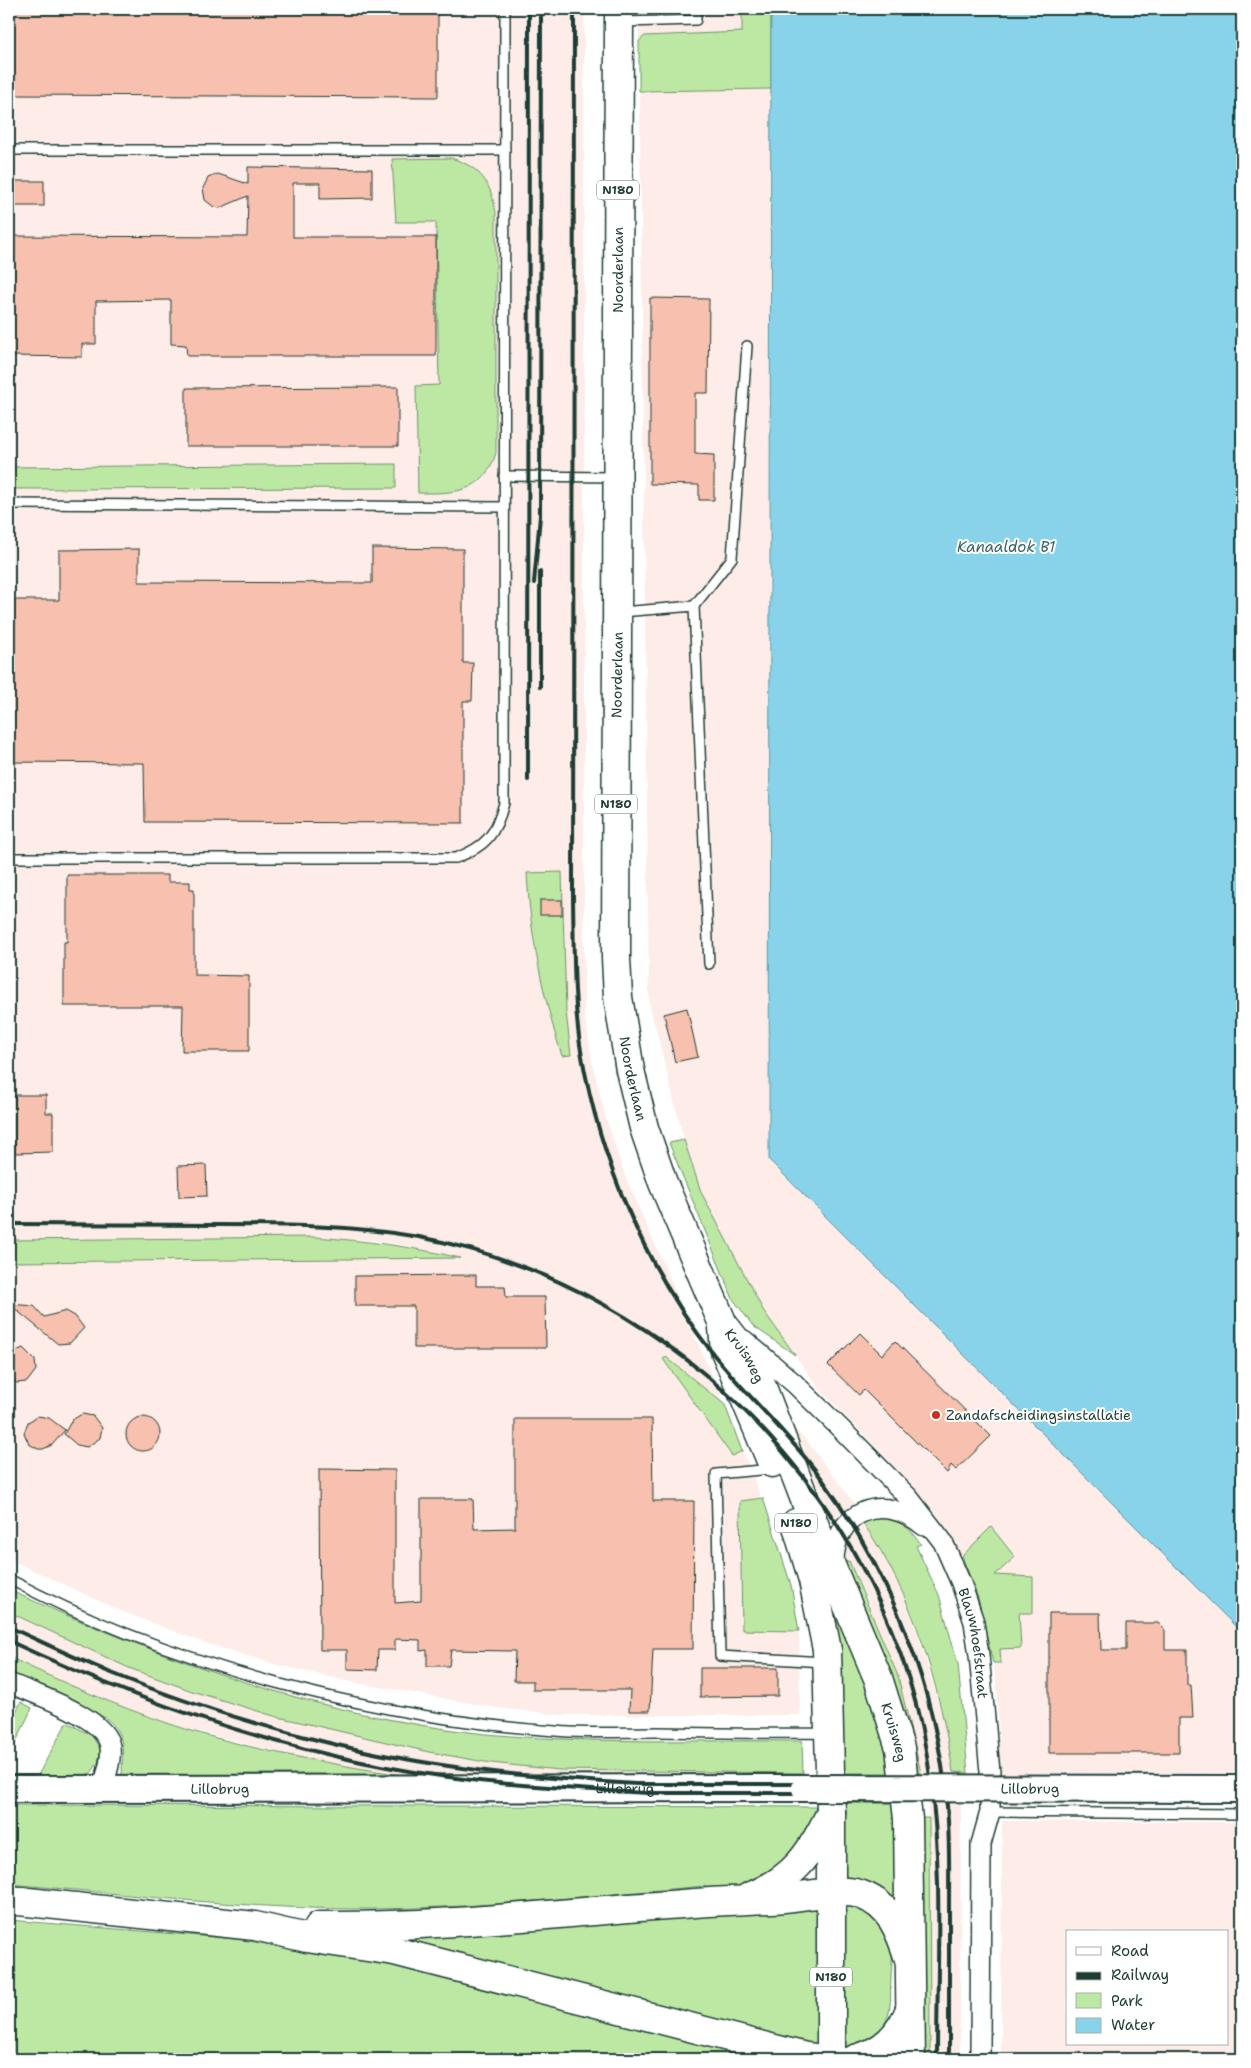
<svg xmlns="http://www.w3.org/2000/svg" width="1251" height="2068" font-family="'Shantell Sans',sans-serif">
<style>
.built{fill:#fdece7;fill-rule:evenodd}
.green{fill:#bde8a4;stroke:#6e926c}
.water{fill:#89d3ea;stroke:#5f97a1}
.building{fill:#f8c0ae;stroke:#1f3d34}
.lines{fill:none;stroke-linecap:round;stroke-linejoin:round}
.lane-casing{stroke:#1f3d34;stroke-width:12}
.street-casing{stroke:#1f3d34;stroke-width:22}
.secondary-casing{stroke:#1f3d34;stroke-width:30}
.primary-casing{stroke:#1f3d34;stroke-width:31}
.highway-casing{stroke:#1f3d34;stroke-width:31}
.lane{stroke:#fff;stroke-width:9}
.street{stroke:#fff;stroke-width:19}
.secondary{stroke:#fff;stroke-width:26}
.primary{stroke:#fff;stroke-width:28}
.highway{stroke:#fff;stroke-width:28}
.rail{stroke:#1f3d34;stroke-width:4}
.secondary-bridge-casing{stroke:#1f3d34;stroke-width:30;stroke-linecap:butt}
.secondary-bridge{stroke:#fff;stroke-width:26}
.poi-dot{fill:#c8321e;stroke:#fff;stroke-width:2}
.labels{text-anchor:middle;stroke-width:4;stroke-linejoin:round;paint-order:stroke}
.shield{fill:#fff;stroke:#627771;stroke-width:1}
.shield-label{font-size:12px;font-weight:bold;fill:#1f3d34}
.street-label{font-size:14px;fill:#1f3d34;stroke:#fff}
.poi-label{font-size:14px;fill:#1f3d34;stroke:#fff;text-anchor:start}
.water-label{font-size:15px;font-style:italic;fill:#3a6262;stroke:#fff}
</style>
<rect width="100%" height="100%" fill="#fff"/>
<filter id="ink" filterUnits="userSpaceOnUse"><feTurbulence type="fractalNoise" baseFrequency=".02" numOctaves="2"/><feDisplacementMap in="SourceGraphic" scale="10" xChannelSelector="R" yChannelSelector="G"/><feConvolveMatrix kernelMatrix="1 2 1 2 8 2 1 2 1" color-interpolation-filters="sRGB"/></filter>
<g filter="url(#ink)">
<!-- built -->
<g class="built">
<polygon points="9,9 584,9 584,1013 594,1071 606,1118 625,1176 725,1405 779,1544 791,1585 799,1631 800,1715 563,1715 498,1708 347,1681 274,1664 205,1643 121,1611 9,1559 9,1262 457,1258 413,1247 377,1241 315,1237 9,1240"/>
<polygon points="639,9 771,9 769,1160 1242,1633 1242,1773 1000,1773 997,1691 992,1655 978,1598 962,1556 937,1515 913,1485 820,1390 763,1310 701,1192 684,1140 649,1002"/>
<polygon points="781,1415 807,1441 855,1504 830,1520 822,1511 818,1498 823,1493 808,1473 799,1453 804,1448 788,1429"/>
<polygon points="863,1523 875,1540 900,1587 922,1647 947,1732 953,1772 921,1773 898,1676 866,1598 849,1561 845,1562 847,1542"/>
<polygon points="9,1590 103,1632 167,1656 231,1678 364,1714 484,1734 541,1738 802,1741 803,1773 778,1773 778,1796 421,1778 296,1757 170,1724 63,1683 9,1657"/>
<polygon points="928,1803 961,1804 960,2059 930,2059 930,1878"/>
<path d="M1002 1821 1242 1822V2059H1001ZM1067 1932H1227V2044H1067Z"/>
</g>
<!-- green -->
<g class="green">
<polygon points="742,9 771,9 771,89 639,91 639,41 645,36 742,32"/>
<path d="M451 158C481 167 491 183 496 213V453C483 494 455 493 418 493L416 386 439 385 436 222H396L392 159Z"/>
<polygon points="396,464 396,488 9,489 9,467"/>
<path d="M562 872 566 1012 571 1055 562 1056C543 997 530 935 527 873Z"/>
<polygon points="684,1140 701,1192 763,1310 795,1355 753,1326 733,1299 669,1143"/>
<path d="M315 1237C367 1241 409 1246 460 1258L9 1262V1240Z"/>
<polygon points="666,1357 725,1405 742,1451 732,1456 663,1359"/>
<polygon points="763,1498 791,1585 799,1631 742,1630 740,1501"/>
<path d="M884 1517C902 1521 911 1529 921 1544L916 1546 939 1595 958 1664 968 1773 953 1772C940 1687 914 1595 863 1523L873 1518Z"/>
<polygon points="991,1527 1015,1557 995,1575 1033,1577 1033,1613 1019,1613 1021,1648 1000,1649 1001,1663 993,1663 978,1598 962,1556"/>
<polygon points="849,1561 898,1676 921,1773 915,1773 892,1680 846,1566 845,1562"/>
<path d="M9 1590C160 1658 320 1717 486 1734 590 1744 697 1740 802 1741L803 1773 559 1770 491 1763 429 1752 274 1716 192 1691 129 1668 9 1612Z"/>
<polygon points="834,1591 897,1773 839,1773 828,1592"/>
<path d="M9 1657C61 1682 114 1705 170 1724 251 1751 336 1765 421 1778L122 1776C122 1751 127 1736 106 1718L9 1673Z"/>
<polygon points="21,1702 32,1708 9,1757 9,1725"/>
<polygon points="67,1722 92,1736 101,1750 98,1763 91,1773 77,1777 38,1775"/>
<polygon points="840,1803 901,1803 901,1908 841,1880"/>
<path d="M9 1805 819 1807 818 1823 789 1861 743 1889 711 1892 705 1886C595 1895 484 1908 374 1909 252 1910 130 1894 9 1884Z"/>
<polygon points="920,1818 929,1818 930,2059 923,2059 923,1893"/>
<path d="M841 1902C865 1903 885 1917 891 1941 894 1952 891 1968 891 1979 890 1993 892 2009 886 2021 877 2037 863 2044 846 2047L843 2044Z"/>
<polygon points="819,1903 819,2049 405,1945 397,1937"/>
<polygon points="9,1920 236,1939 420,1969 742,2052 754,2059 9,2059"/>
</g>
<!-- water -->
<polygon class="water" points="771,9 1242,9 1242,1633 769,1160"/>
<!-- building -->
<g class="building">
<polygon points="9,9 438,9 438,97 9,95"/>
<polygon points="248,167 372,169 372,198 320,199 320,183 293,183 293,237 436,237 436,356 187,356 186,345 171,344 171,300 96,301 96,344 82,344 82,357 9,356 9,236 247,237 248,196 220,208 214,207 205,200 203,188 208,178 218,174 248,184"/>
<rect x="9" y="181" width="35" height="25"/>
<polygon points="650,298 709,299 708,393 695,393 695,454 714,455 714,500 699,500 699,485 650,484"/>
<polygon points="398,387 398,446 186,446 186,388"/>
<polygon points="372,548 463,549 463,663 473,663 472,701 463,701 463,823 145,822 144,763 9,762 9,600 59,600 59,550 139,549 139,582 372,583"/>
<polygon points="67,875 168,875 168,882 190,882 190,889 194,889 194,975 249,976 249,1051 182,1051 183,1006 64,1006 64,942 67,942"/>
<rect x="540" y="900" width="22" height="15"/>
<polygon points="687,1008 698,1057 675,1062 664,1014"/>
<polygon points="15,1095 46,1095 46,1113 53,1113 53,1152 15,1153"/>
<polygon points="206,1165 207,1196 179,1197 178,1166"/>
<polygon points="476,1275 476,1286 505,1286 506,1297 545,1297 546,1348 414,1348 414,1306 355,1306 355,1276"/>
<polygon points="9,1304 34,1306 44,1317 66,1311 75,1316 84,1328 70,1343 58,1344"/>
<polygon points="860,1333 882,1355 895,1341 991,1436 956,1470 951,1465 947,1473 864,1390 859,1395 828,1365"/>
<polygon points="23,1348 35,1360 36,1370 27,1382 17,1383 9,1379 9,1354"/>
<polygon points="82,1414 93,1416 102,1428 100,1438 87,1447 77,1445 64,1434 72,1420"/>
<polygon points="38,1416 49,1418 65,1430 52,1445 43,1449 38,1449 29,1444 24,1433 28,1422"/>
<circle cx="143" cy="1434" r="17"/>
<polygon points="515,1419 652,1419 653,1501 694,1501 693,1649 653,1649 650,1711 629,1711 630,1690 533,1690 533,1681 514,1681 515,1651 451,1650 449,1666 427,1666 427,1650 420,1651 420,1640 395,1639 395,1650 378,1650 377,1670 347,1669 347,1650 320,1650 319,1469 395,1470 395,1603 421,1601 421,1499 473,1499 474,1529 515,1528"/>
<polygon points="1049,1613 1100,1613 1101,1650 1126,1650 1126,1623 1158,1623 1165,1630 1165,1650 1187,1650 1187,1685 1191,1685 1193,1718 1179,1718 1179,1753 1049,1753"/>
<polygon points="700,1668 778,1668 778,1696 700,1697"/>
</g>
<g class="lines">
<!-- lane casing -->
<g class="lane-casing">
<g id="lane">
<polyline points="623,22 696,20 696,9"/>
<polyline points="9,150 505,150"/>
<polyline points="504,476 614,477"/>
<polyline points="9,504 503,507"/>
<polyline points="694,606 732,558 747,346"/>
<polyline points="621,612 694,606 709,964"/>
<path d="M9 858H456C487 846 496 834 504 803L505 9"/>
<polyline points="772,1469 716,1474 720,1656 824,1662"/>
<path d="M9 1579C170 1665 373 1718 555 1731 589 1734 623 1732 657 1732 713 1733 769 1734 826 1733"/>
<polyline points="990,1812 1242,1814"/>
</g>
</g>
<!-- street casing -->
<g class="street-casing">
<g id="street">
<path id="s1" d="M744 1340 795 1384 842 1430 909 1498 943 1542 961 1583 974 1622 979 1655 990 1772V1812L981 1844 980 2059"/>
<path d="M834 1566C832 1511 883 1491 924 1526"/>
<path d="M9 1683C34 1694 107 1717 110 1747 112 1761 106 1776 102 1789"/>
</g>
</g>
<!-- secondary casing -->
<g class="secondary-casing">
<g id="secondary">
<path id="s2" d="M9 1789 805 1788"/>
</g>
</g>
<!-- primary casing -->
<g class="primary-casing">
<g id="primary">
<path id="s3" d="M619 9 616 958 618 997 630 1070 644 1128 663 1183 723 1324 749 1357 759 1379 821 1542 878 1678 900 1748 908 1819 911 2059"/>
<polyline points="723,1328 725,1351 772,1463"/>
<polyline points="796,1523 813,1580 827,1650 831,1812 831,2059"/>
</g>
</g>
<!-- highway casing -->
<g class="highway-casing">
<g id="highway">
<path d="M749 1897C794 1879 811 1854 831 1812"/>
<polyline points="9,1900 255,1926 307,1938 394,1951 806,2057 824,2059"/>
<path d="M319 1926C471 1928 621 1904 772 1899 797 1899 839 1886 862 1895 891 1906 900 1931 909 1959"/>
<path d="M855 2059C883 2052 900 2035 910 2009"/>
</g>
</g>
<!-- lane -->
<use href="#lane" class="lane"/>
<!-- street -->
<use href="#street" class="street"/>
<!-- secondary -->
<use href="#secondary" class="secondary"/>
<!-- primary -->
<use href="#primary" class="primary"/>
<!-- highway -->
<use href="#highway" class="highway"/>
<!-- rail -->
<g class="rail">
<path d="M574 9 573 900C574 950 573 1001 581 1051 600 1161 645 1268 714 1355 749 1398 790 1435 822 1479 852 1520 877 1565 897 1611 923 1672 941 1740 947 1806 950 1840 949 1874 949 1907 949 1958 949 2009 949 2059"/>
<polyline points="534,583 540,516 541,9"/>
<polyline points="540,687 540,572"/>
<polyline points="528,780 529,9"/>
<path d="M9 1224C78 1224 148 1225 218 1225 285 1225 352 1225 419 1237 681 1287 895 1511 930 1776 943 1869 937 1965 937 2059"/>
<path d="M9 1627C42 1642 75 1658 109 1672 177 1700 249 1723 321 1741 424 1767 530 1778 636 1784H1242"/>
<path d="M9 1641C154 1709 310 1761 471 1780 530 1787 588 1790 648 1793H1242"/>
</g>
<!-- secondary-bridge casing -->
<g class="secondary-bridge-casing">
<g id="secondary-bridge">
<path id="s4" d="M805 1788 1242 1789"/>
</g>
</g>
<!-- secondary-bridge -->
<use href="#secondary-bridge" class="secondary-bridge"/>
</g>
</g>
<!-- markers -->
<circle class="poi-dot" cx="936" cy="1415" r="5"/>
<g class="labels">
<!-- shield labels -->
<g class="shield">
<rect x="597" y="180.5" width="42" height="19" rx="4"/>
<rect x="595" y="794.5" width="42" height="19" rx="4"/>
<rect x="775" y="1513.5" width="42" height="19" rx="4"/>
<rect x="810" y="1967.5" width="42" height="19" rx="4"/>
</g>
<g class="shield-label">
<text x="618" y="194">N180</text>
<text x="616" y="808">N180</text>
<text x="796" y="1527">N180</text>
<text x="831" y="1981">N180</text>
</g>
<!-- street labels -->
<g class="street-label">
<text transform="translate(618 270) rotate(-90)" y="5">Noorderlaan</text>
<text transform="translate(617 675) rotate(-89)" y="5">Noorderlaan</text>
<text dy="5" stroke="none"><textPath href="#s3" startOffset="1071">Noorderlaan</textPath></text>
<text dy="5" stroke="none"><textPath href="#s3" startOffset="1372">Kruisweg</textPath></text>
<text dy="5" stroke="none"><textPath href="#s1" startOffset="391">Blauwhoefstraat</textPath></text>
<text dy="5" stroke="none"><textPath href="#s3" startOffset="1778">Kruisweg</textPath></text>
<text dy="5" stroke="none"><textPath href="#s2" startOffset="616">Lillobrug</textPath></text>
<text dy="5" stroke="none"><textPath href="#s2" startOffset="211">Lillobrug</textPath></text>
<text dy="5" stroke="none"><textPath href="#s4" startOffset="225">Lillobrug</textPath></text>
</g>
<!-- poi labels -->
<g class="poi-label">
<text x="946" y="1420">Zandafscheidingsinstallatie</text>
</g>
<!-- water labels -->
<g class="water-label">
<text x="1006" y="552">Kanaaldok B1</text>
</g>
</g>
<!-- margin -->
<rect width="1251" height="2068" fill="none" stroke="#fff" stroke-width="30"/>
<rect x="15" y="15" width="1221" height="2038" fill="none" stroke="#1f3d34" stroke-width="2" filter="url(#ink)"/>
<!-- legend -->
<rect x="1066" y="1930" width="162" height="115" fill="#ffffff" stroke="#a5b1ae"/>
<rect x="1076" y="1947" width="25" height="8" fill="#ffffff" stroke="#a5b1ae"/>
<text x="1111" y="1956" font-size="15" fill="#1f3d34">Road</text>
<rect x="1076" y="1972" width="25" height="8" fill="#1f3d34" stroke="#a5b1ae"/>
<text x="1111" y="1980" font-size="15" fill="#1f3d34">Railway</text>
<rect x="1076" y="1993" width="25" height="15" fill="#bde8a4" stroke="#a5b1ae"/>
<text x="1111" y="2006" font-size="15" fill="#1f3d34">Park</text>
<rect x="1076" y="2018" width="25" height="15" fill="#89d3ea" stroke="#a5b1ae"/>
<text x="1111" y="2030" font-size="15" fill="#1f3d34">Water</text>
</svg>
